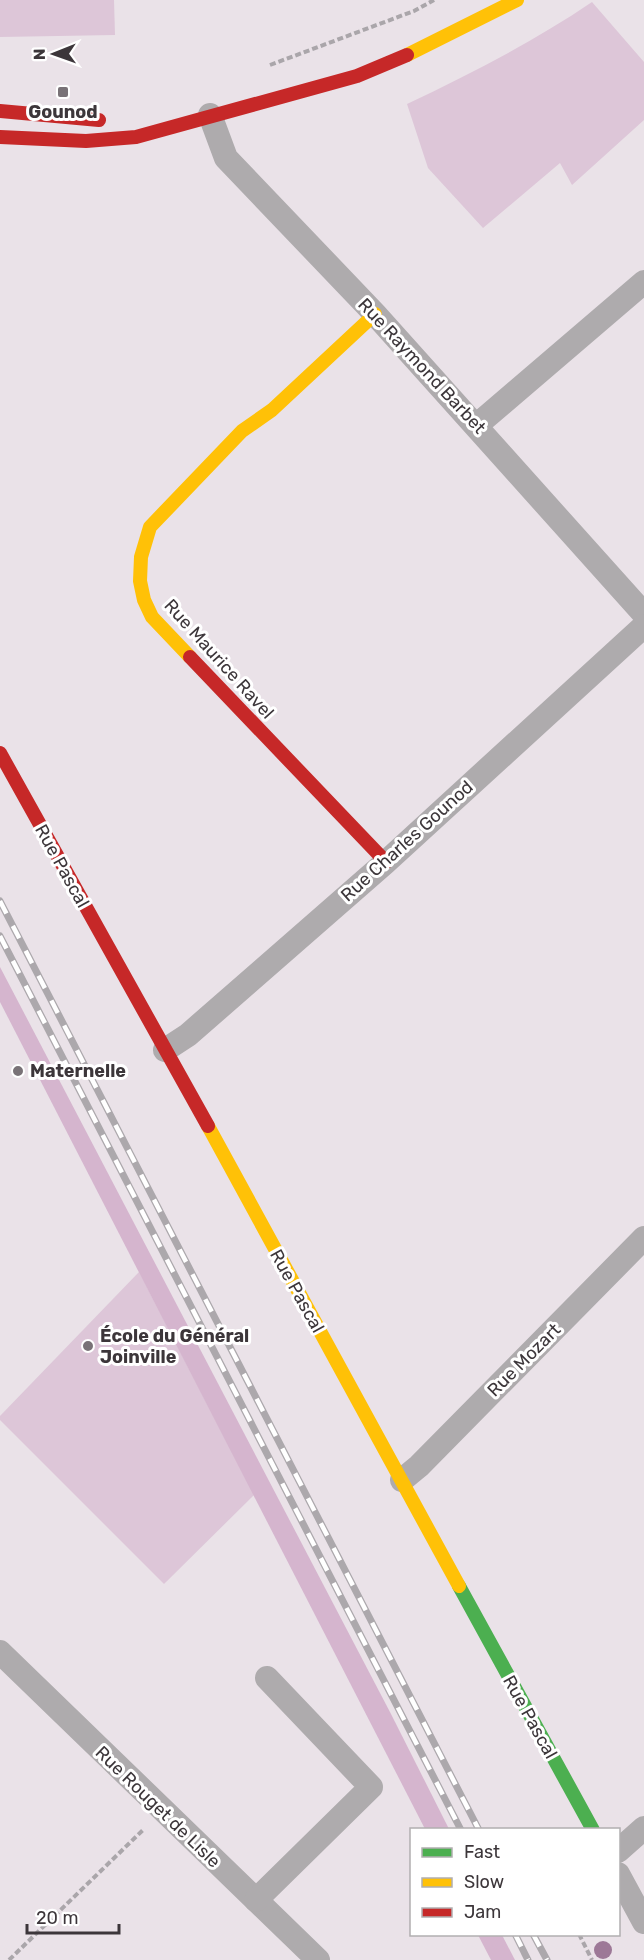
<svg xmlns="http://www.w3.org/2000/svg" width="644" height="1960" font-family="Rubik,sans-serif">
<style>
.green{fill:#ddc6d8}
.forest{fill:#d5b5ce}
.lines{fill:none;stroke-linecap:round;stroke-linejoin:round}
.path{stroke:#aaa6aa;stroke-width:4;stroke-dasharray:6 3;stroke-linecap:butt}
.street{stroke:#aeabad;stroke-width:24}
.fast{stroke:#4caf50;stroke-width:14}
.slow{stroke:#ffc107;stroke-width:14}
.jam{stroke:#c62828;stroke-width:14}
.rail-casing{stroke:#aca8ac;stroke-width:7}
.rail{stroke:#fff;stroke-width:4.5;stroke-dasharray:14;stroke-linecap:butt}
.tree{fill:#9d7897}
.poi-dot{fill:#797277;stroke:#fff;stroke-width:2}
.labels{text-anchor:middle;stroke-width:6;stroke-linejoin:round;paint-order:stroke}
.poi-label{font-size:18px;font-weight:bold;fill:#3c363a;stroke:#fff;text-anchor:start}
.street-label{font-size:18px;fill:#3c363a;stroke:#fff}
</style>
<rect width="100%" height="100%" fill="#eae2e8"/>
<!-- green -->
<g class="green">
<polygon points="0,0 114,0 115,35 0,37"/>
<path d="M592 2 644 62V120L572 185 560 163 483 228 428 168 407 104C472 73 533 42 592 2Z"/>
<polygon points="139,1272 254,1495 164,1584 0,1420 0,1416"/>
</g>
<!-- forest -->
<g class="forest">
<polygon points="0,967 391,1714 449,1829 425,1829 0,1002"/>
<polygon points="478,1935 502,1935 515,1960 491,1960"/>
</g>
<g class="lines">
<!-- path -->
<g class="path">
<polyline points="270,65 414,11 434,0"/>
<polyline points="579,1934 592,1960"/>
<polyline points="9,1960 144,1829"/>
</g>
<!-- street -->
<g class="street">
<polyline points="210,115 226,158 375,314 644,614"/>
<polyline points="477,425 644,282"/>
<polyline points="165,1050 188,1035 386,862 644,626"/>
<polyline points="402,1480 419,1466 644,1238"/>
<polyline points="0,1652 318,1960"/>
<polyline points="618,1851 644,1828"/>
<polyline points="618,1874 644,1922"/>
<polyline points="256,1900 371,1787 267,1678"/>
</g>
<!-- fast -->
<polyline class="fast" points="459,1586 593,1830"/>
<!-- slow -->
<g class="slow">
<polyline points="407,55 517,0"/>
<polyline points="190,657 152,617 144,600 140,581 141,557 150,527 242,431 272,410 375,314"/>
<polyline points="208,1126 459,1586"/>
</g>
<!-- jam -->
<g class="jam">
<polyline points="0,111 99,120"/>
<polyline points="0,137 86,141 136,137 357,76 407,55"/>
<polyline points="190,657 386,862"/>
<polyline points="0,753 208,1126"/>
</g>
<!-- rail casing -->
<g class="rail-casing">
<g id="rail">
<polyline points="0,901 479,1830"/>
<polyline points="0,936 461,1830"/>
<polyline points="515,1934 528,1960"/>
<polyline points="533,1934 547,1960"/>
</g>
</g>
<!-- rail -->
<use href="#rail" class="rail"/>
</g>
<!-- trees -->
<circle class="tree" cx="603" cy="1950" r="9"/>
<!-- markers -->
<g class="poi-dot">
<rect x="57" y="86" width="12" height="12" rx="3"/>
<circle cx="18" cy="1071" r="6"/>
<circle cx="88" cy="1346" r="6"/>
</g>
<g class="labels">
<!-- poi labels -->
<g class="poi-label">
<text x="63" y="118" text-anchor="middle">Gounod</text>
<text x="30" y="1077">Maternelle</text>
<text x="100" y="1342">École du Général<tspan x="100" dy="21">Joinville</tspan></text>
</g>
<!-- street labels -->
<g class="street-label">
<text transform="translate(422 366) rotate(47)" y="6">Rue Raymond Barbet</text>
<text transform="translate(219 659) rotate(48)" y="6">Rue Maurice Ravel</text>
<text transform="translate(407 841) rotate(-42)" y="6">Rue Charles Gounod</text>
<text transform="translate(62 866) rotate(61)" y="6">Rue Pascal</text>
<text transform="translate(297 1291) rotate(61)" y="6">Rue Pascal</text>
<text transform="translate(524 1360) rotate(-45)" y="6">Rue Mozart</text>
<text transform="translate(530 1717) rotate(61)" y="6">Rue Pascal</text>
<text transform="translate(158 1807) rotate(44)" y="6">Rue Rouget de Lisle</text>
</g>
</g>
<!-- legend -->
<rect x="410" y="1828" width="210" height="108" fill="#ffffff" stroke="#b1afb0" stroke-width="1.5"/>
<rect x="422" y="1848" width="30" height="9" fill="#4caf50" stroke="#b1afb0" stroke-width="1.5"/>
<text x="464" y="1858" font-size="18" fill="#3c363a">Fast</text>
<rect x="422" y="1878" width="30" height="9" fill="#ffc107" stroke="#b1afb0" stroke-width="1.5"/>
<text x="464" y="1888" font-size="18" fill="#3c363a">Slow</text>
<rect x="422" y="1908" width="30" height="9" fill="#c62828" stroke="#b1afb0" stroke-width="1.5"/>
<text x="464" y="1918" font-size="18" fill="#3c363a">Jam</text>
<!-- north arrow -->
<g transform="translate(54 54) rotate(269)" stroke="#ffffff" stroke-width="4.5" paint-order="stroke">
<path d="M0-4.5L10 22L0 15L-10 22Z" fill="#3c363a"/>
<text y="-9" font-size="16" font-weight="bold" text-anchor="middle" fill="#3c363a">N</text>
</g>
<!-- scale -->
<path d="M27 1924v9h92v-9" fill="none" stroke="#3c363a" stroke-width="3"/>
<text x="36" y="1924" font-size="18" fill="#3c363a" stroke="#ffffff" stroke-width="4.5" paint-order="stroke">20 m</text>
</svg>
